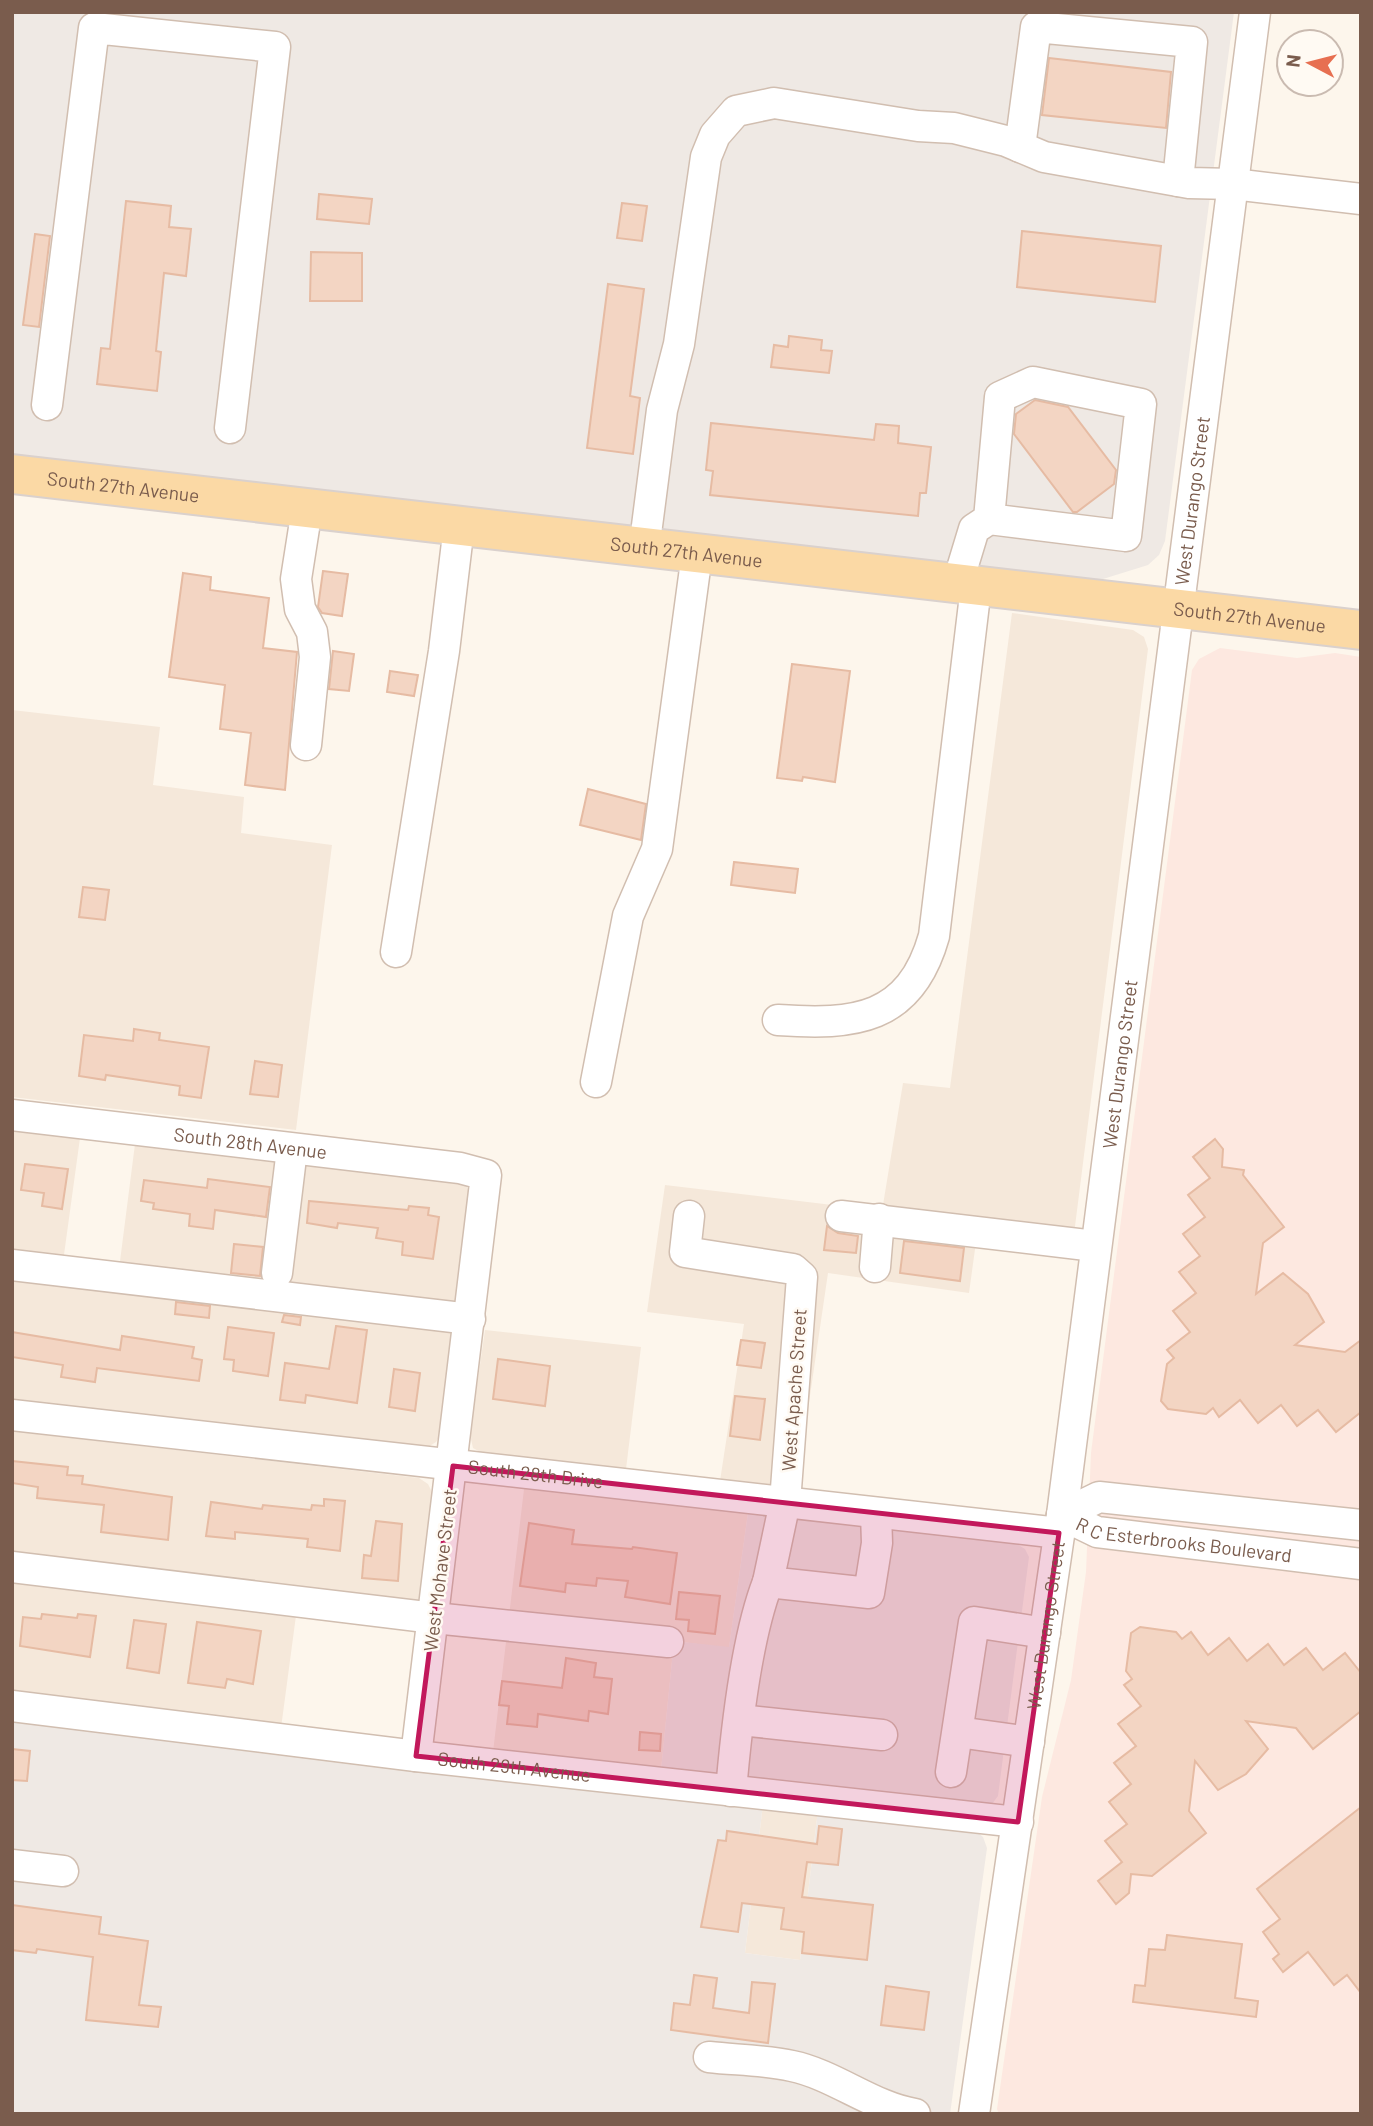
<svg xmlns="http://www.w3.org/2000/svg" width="1373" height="2126" font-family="Barlow,sans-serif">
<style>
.residential{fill:#f5e8da}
.commercial{fill:#fde8e0}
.industrial{fill:#efe9e4}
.building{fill:#f3d5c3;stroke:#e6bba3;stroke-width:2}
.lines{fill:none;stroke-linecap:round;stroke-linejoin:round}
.minor-casing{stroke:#d1beb0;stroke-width:33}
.major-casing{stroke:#dad1cd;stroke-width:42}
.minor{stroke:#fff;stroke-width:30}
.major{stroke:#fbd9a5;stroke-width:38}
.marked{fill:#c2185b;fill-opacity:0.2;stroke:#c2185b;stroke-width:5;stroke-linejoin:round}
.labels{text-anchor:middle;stroke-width:5;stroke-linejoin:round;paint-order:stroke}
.street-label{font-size:19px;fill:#7a5c4d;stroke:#fffaf3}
</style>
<rect width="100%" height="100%" fill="#fdf6ec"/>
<!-- residential -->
<g class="residential">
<polygon points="1012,613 1133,630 1144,637 1148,649 1071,1258 976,1242 969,1293 828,1273 796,1491 720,1481 744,1324 647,1312 665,1185 882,1211 903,1083 950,1088"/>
<polygon points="12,710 160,727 153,785 244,797 241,833 332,845 296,1130 12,1097"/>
<polygon points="12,1130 80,1138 63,1262 119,1269 135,1144 457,1180 467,1187 472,1197 442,1432 436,1442 428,1447 12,1400"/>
<polygon points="485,1330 641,1347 626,1469 484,1454 473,1448 470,1435"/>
<polygon points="12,1431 419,1478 428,1484 433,1494 418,1620 297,1608 281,1728 12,1696"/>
<polygon points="524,1489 748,1513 729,1648 674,1641 661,1770 493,1752"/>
<polygon points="763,1804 818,1810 800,1960 745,1953"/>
</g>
<!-- commercial -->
<polygon class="commercial" points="1220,648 1297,658 1335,653 1361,657 1361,2114 999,2114 997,2109 1042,1797 1071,1680 1086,1572 1091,1453 1192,670 1199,659"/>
<!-- industrial -->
<g class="industrial">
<polygon points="12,12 1234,12 1165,541 1159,555 1148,565 1103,579 1071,581 12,461"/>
<polygon points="748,1513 1015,1543 1025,1549 1029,1557 998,1796 992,1804 661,1770 674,1641 729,1647"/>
<polygon points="12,1713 763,1804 745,1953 800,1960 818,1810 973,1828 983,1837 987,1848 950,2114 12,2114"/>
</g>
<!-- building -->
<g class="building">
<polygon points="1049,58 1171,72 1166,128 1042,115"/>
<polygon points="319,194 372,199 369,224 317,219"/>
<polygon points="126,201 171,206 169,227 191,229 186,276 164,273 156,351 161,352 157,391 97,384 101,348 110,349"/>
<polygon points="622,203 647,206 642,241 617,238"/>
<polygon points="1022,231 1161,246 1155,302 1017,287"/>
<polygon points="35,234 50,236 39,327 23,325"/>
<polygon points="311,252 362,253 362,301 310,301"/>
<polygon points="608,284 644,289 630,396 640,398 633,454 587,448"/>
<polygon points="789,336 822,340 821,350 832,351 829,373 771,367 774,345 788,347"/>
<polygon points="1035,400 1068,407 1116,470 1114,484 1077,512 1073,512 1014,434 1016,414"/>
<polygon points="711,423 874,440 876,424 899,426 898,443 931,447 926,493 920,493 918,516 710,495 713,471 706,470"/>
<polygon points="323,571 348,574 342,616 322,613 318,607"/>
<polygon points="183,573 211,577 210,590 269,598 263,648 297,652 285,790 245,785 251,733 220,729 225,685 169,677"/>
<polygon points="333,651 354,654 349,691 329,689"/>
<polygon points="792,664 850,671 835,782 803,777 802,781 777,778"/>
<polygon points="390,671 418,675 414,696 387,692"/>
<polygon points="588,789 646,804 641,840 580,825"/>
<polygon points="734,862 798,869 795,893 731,885"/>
<polygon points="83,887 109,890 105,920 79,917"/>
<polygon points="134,1029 160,1033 159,1040 209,1047 201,1098 179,1095 180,1086 106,1075 105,1080 79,1076 84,1035 133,1041"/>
<polygon points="255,1061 282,1065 278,1097 250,1094"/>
<polygon points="1215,1139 1223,1149 1222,1167 1244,1170 1243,1175 1284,1227 1263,1243 1256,1294 1283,1273 1308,1294 1324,1322 1295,1345 1345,1352 1361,1340 1361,1412 1336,1432 1318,1410 1297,1426 1281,1405 1258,1423 1240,1400 1219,1417 1213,1408 1206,1414 1168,1409 1161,1401 1167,1364 1174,1358 1167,1350 1190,1332 1173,1311 1196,1293 1179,1272 1200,1256 1183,1234 1205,1217 1188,1195 1210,1178 1193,1157"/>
<polygon points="25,1164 68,1169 62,1209 42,1206 44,1193 21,1190"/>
<polygon points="208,1179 270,1187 266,1217 215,1210 213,1229 189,1226 190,1214 153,1209 154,1203 141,1201 144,1180 207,1188"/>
<polygon points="309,1201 408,1210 409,1206 429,1208 428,1215 439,1217 433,1259 402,1255 403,1242 376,1238 378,1228 338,1223 337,1228 307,1223"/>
<polygon points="827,1226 838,1233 858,1236 856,1253 824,1250"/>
<polygon points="904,1241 964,1248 960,1281 900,1273"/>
<polygon points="234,1244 263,1247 260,1276 231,1273"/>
<polygon points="176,1302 210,1306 209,1318 175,1314"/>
<polygon points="284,1315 301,1317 300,1325 282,1322"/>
<polygon points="336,1326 367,1330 357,1403 306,1395 305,1403 280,1400 285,1363 329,1369"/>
<polygon points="228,1327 274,1333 268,1376 233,1371 234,1360 224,1359"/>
<polygon points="12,1332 120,1350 122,1336 194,1347 192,1358 202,1360 199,1381 97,1368 95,1382 61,1377 63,1365 12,1357"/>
<polygon points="741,1340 765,1343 761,1368 737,1365"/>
<polygon points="498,1359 550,1366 545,1406 493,1399"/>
<polygon points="394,1369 420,1373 415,1411 389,1407"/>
<polygon points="735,1396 765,1399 760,1440 730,1436"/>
<polygon points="12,1461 68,1467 67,1475 83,1476 82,1484 172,1497 168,1540 101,1532 104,1505 37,1498 38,1487 12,1483"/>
<polygon points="324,1499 345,1501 340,1551 307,1547 308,1539 235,1532 235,1539 206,1536 211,1502 262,1509 263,1505 311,1510 312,1505 324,1506"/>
<polygon points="376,1521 402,1524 398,1581 362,1578 364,1555 371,1556"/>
<polygon points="529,1523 574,1530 572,1544 632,1549 633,1547 677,1553 670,1604 625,1597 628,1581 597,1578 596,1586 566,1583 565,1592 520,1586"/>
<polygon points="679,1592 720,1596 715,1634 688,1631 689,1620 676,1619"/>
<polygon points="42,1614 77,1618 78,1614 96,1616 90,1657 20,1646 23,1617 41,1619"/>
<polygon points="134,1620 166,1624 159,1673 127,1668"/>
<polygon points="197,1622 261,1631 253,1684 227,1679 225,1688 188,1683"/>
<polygon points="1140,1627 1176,1632 1182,1639 1191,1632 1208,1655 1229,1638 1247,1661 1268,1644 1284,1665 1306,1648 1323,1670 1345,1653 1361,1673 1361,1711 1313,1749 1296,1728 1246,1721 1268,1749 1246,1774 1218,1790 1195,1761 1189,1811 1206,1833 1152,1876 1131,1874 1129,1893 1116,1904 1098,1881 1122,1862 1105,1841 1127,1824 1109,1802 1131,1784 1114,1763 1136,1746 1118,1724 1141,1706 1124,1685 1132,1679 1126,1671 1131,1633"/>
<polygon points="566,1658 596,1663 594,1677 612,1679 608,1714 589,1711 588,1721 538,1714 537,1727 507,1724 509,1706 499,1705 502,1681 562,1688"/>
<polygon points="640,1732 661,1734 660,1751 639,1750"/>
<polygon points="12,1749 30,1751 27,1781 12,1780"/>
<polygon points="1361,1807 1361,1993 1347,1975 1334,1985 1308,1952 1283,1972 1273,1959 1279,1954 1263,1932 1280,1919 1257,1889"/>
<polygon points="819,1826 842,1829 838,1865 807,1862 802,1897 873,1905 867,1960 802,1953 804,1932 781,1929 784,1908 742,1903 738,1932 701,1927 718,1840 726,1841 727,1831 817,1844"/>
<polygon points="12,1905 101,1917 99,1934 148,1941 139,2005 161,2007 158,2027 86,2020 93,1957 37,1949 36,1953 12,1950"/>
<polygon points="1167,1935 1242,1944 1235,1998 1258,2001 1256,2017 1133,2002 1135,1985 1145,1986 1149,1949 1165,1950"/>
<polygon points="694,1975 717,1978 713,2008 749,2013 752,1982 775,1984 768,2043 671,2030 674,2003 690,2005"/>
<polygon points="886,1986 929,1992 924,2030 881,2025"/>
</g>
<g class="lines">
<!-- minor casing -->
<g class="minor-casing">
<g id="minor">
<polyline points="1020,147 1036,27 1192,42 1178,181"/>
<polyline points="47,405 94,28 275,47 230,428"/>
<polyline points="644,549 662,410 679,344 706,157 715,135 736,111 774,103 918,126 954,128 1006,141 1044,157 1189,183 1233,184 1361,199"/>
<polyline points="957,585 974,529 989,519 1000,397 1033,382 1141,404 1126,536 989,519"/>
<polyline points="306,745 315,657 312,632 300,609 296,579 307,509"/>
<polyline points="396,952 444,651 459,526"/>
<path d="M778 1020C854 1025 910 1021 934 936L976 587"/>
<polyline points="596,1082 628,916 657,849 697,554"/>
<path id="s1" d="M12 1115 460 1168 486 1175 416 1756"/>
<polyline points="689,1216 685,1252 793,1269 802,1277 785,1502 768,1582 869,1593 877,1543 876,1513"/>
<polyline points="841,1216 1095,1246"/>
<polyline points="12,1265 470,1319"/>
<polyline points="875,1267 879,1219"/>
<polyline points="277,1273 292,1149"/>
<path id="s2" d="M12 1415 1059 1533"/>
<polyline points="1062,1515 1099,1497 1361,1525"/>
<path id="s3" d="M1062 1515 1097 1532 1361 1564"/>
<polyline points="12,1567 434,1618 668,1642"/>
<path id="s4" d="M12 1706 416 1756 1018 1822"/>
<polyline points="740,1720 882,1735"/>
<polyline points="958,1732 1029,1742"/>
<polyline points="951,1772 974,1622 1045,1633"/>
<path d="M731 1791C736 1732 747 1636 768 1582"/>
<polyline points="12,1865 63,1871"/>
<path d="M709 2057C736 2060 765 2060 792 2066 835 2075 872 2107 915 2114"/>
<path id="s5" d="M974 2114 1062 1515 1255 12"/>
</g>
</g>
<!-- major casing -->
<g class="major-casing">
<g id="major">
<path id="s6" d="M12 474 1361 630"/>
</g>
</g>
<!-- minor -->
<use href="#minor" class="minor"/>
<!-- major -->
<use href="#major" class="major"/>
</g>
<!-- marked area -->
<path class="marked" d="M453 1466 1059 1533 1018 1822 416 1756Z"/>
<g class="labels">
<!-- street labels -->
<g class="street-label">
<text dy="7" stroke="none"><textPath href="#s6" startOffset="112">South 27th Avenue</textPath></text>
<text dy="7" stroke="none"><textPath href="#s5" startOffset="1628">West Durango Street</textPath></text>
<text dy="7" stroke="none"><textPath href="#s6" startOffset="679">South 27th Avenue</textPath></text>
<text dy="7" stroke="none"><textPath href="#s6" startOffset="1246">South 27th Avenue</textPath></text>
<text dy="7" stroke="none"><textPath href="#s5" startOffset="1060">West Durango Street</textPath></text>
<text dy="7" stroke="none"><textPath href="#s1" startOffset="240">South 28th Avenue</textPath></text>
<text transform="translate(794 1390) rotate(-86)" y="7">West Apache Street</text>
<text dy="7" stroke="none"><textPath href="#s2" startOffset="527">South 28th Drive</textPath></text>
<text dy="7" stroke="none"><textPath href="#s3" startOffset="126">R C Esterbrooks Boulevard</textPath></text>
<text transform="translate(440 1570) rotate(-83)" y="7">West Mohave Street</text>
<text dy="7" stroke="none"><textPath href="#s5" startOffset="494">West Durango Street</textPath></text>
<text dy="7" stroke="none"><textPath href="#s4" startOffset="506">South 29th Avenue</textPath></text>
</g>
</g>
<!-- border -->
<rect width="1373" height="2126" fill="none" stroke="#7a5c4d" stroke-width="28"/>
<!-- north arrow -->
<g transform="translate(1310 63) rotate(277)"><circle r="33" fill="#fffaf3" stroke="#cabbb1" stroke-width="2"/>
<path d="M0-5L12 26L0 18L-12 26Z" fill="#e76f51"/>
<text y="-10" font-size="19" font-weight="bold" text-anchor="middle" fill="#7a5c4d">N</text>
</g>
</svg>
